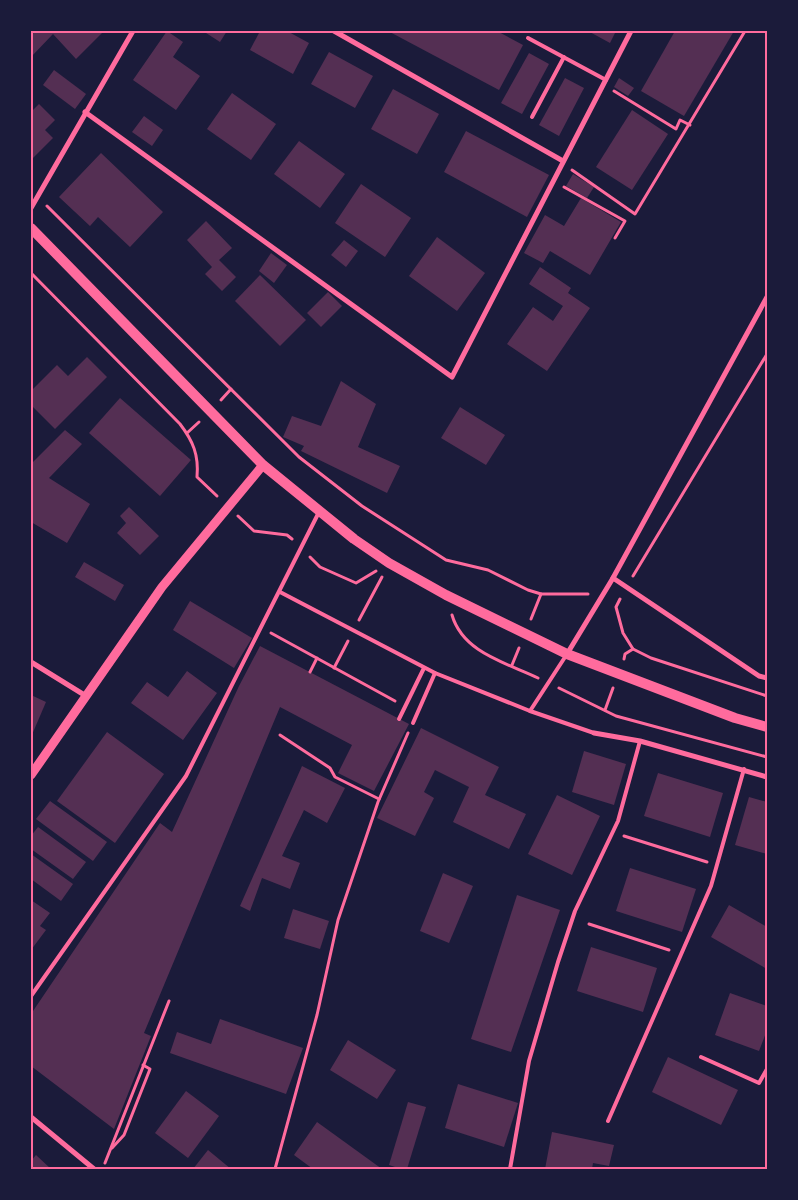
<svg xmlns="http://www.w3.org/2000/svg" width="798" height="1200" font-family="'Work Sans',sans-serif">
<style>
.building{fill:#542f53}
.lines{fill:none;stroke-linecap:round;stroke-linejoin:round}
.path{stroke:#ff6b9d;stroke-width:3}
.service{stroke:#ff6b9d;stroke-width:4}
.minor{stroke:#ff6b9d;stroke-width:5}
.tertiary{stroke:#ff6b9d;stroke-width:9}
.secondary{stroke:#ff6b9d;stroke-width:10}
.neatline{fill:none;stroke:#ff6b9d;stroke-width:2}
</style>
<rect width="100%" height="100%" fill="#1b1b3a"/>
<!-- building -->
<g class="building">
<polygon points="36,31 100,31 102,33 76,59 53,34 31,57 31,35"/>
<polygon points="167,31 183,42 173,57 200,76 176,110 133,80"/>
<polygon points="203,31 227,31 220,42"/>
<polygon points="260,31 287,31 309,43 293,74 250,50"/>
<polygon points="388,31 497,31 523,45 499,90"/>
<polygon points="588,31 616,31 610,43"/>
<polygon points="675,31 734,31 684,116 641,91"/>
<polygon points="329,52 373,76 355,108 311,84"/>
<polygon points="529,53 549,64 522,114 501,103"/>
<polygon points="54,70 86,94 75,109 43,85"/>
<polygon points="565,78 584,88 559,136 539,125"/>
<polygon points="619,78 634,88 628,96 614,87"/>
<polygon points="393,89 439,114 417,154 371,129"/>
<polygon points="232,93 276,124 251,160 207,129"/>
<polygon points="39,104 55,120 45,130 53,138 31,160 31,112"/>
<polygon points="632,110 668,134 632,190 596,167"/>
<polygon points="144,116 163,130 152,146 132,132"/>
<polygon points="466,131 549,175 527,217 444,172"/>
<polygon points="299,141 345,174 320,208 274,174"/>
<polygon points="101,153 163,212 130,247 98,217 90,226 59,197"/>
<polygon points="573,174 594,187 587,198 566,186"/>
<polygon points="361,184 411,218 385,257 335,223"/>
<polygon points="581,198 621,222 590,275 550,251 543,263 524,253 545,215 564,226"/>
<polygon points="206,221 232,248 219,260 236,277 222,291 205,274 212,267 187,240"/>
<polygon points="437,237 485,273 457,311 409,276"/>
<polygon points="344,240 358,251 346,267 331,255"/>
<polygon points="271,253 287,265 274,283 259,271"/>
<polygon points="540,267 571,288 568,293 590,308 547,371 507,344 533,307 553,321 563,306 529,284"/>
<polygon points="260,275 306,320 280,346 235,301"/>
<polygon points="328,292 342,306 321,327 307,313"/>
<polygon points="87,357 107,377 55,429 31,405 31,391 57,365 68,376"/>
<polygon points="341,381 376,404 358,447 400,466 387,493 301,451 304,446 283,437 292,416 321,426"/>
<polygon points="120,398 191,460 160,496 89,433"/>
<polygon points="460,407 505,435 486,465 441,438"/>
<polygon points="65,430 82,444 49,478 90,504 67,543 31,522 31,464"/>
<polygon points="129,507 159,536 140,555 117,533 126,523 120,516"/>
<polygon points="84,562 124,585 115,601 75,577"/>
<polygon points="190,601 252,638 234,668 173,630"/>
<polygon points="260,646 409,724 374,791 338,773 352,745 280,707 144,1033 151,1036 114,1129 31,1066 31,1014 160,823 172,832 239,686"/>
<polygon points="187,671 217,693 183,740 131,703 147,682 168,697"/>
<polygon points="31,695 46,702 31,737"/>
<polygon points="421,728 499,767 485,795 526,814 509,849 453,822 469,787 435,770 424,792 434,798 415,836 377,818"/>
<polygon points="107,732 164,774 115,843 57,801"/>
<polygon points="584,751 626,764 614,805 572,792"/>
<polygon points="302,766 345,788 327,823 304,810 282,856 300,863 290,889 262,878 250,911 240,906"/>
<polygon points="658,773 723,793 710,837 644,816"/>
<polygon points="557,795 600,816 572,875 528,854"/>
<polygon points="749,797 767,802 767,854 735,845"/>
<polygon points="50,801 107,842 93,861 36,819"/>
<polygon points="38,827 86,862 73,879 31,849 31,836"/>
<polygon points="31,854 73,884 61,901 31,879"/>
<polygon points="630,868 696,889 682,932 616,911"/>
<polygon points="443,873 473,886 449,943 420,931"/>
<polygon points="517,895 560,910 511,1052 471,1039"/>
<polygon points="31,900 50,913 40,926 46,930 31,950"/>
<polygon points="729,905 767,927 767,969 711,937"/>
<polygon points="293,909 329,921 320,949 284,938"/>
<polygon points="591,947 657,968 643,1012 577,991"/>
<polygon points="730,993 767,1006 767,1030 759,1051 715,1035"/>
<polygon points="220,1019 303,1048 286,1094 170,1053 177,1032 211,1044"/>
<polygon points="348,1040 396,1070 377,1099 330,1070"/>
<polygon points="668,1057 738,1090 721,1125 652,1092"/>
<polygon points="458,1084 518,1103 504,1147 445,1128"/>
<polygon points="186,1091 219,1116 188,1158 155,1133"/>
<polygon points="408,1102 426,1107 407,1169 401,1169 389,1165"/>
<polygon points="317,1122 382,1169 313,1169 294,1155"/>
<polygon points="552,1132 614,1145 609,1166 593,1163 592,1169 545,1169"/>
<polygon points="208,1150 231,1169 193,1169"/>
<polygon points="36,1155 51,1169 31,1169 31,1161"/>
</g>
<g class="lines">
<!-- path -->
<g class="path">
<polyline points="614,91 676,129 680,120 690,125"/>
<polyline points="572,170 635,214 745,31"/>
<polyline points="564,187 625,221 615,238"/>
<polyline points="47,206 299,457 362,506 446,560 488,570 528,590 541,594 588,594"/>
<path d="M31 273 180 424C193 441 199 455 197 477L217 496"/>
<polyline points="221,400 231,389"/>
<polyline points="187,433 199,422"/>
<polyline points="238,516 254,531 287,535 292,539"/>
<polyline points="310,557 320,567 356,583 376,571"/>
<polyline points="633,576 767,354"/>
<polyline points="620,599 616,607 623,633 633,649 651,658 767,696"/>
<path d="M452 615C463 653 507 663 538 678"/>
<polyline points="531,619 541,594"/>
<polyline points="359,620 382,577"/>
<polyline points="271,633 395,701"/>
<polyline points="624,659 625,654 633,649"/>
<polyline points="512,665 519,648"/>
<polyline points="334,668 348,641"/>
<polyline points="310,672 317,658"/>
<polyline points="559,688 616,716 767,757"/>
<polyline points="605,710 613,688"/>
<polyline points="280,735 330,768 335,777 379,799"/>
<polyline points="624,836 707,862"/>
<polyline points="589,924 669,950"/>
<polyline points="112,1148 124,1135 150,1069 143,1065"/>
<polyline points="105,1163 169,1001"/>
<polyline points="275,1169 317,1015 338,920 378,802 408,733"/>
</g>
<!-- service -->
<g class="service">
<polyline points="528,38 606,80"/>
<polyline points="532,117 564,57"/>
<polyline points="280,592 435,673 530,711 594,733"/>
<polyline points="530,711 567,654"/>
<polyline points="399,719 424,668"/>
<polyline points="413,723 435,673"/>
<polyline points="31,996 186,776 319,512"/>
<polyline points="701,1057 759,1083 767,1069"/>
<polyline points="608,1121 711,886 744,769"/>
<polyline points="510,1169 529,1061 558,962 575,911 618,821 640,741"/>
</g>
<!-- minor -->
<g class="minor">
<polyline points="334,31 563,161"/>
<polyline points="85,112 452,377 631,31"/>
<polyline points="31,208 133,31"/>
<polyline points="613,578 759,676 767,678"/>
<polyline points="567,654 613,578 767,297"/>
<polyline points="31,662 86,696"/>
<polyline points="594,733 640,741 767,777"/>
<polyline points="31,1117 94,1169"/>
</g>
<!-- tertiary -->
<polyline class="tertiary" points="31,775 162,587 263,465"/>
<!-- secondary -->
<polyline class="secondary" points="31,228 263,465 354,539 389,563 446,595 567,654 735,718 767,727"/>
</g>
<!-- border -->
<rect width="798" height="1200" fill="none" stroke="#1b1b3a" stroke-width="65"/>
<rect x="32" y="32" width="734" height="1136" class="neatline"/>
</svg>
